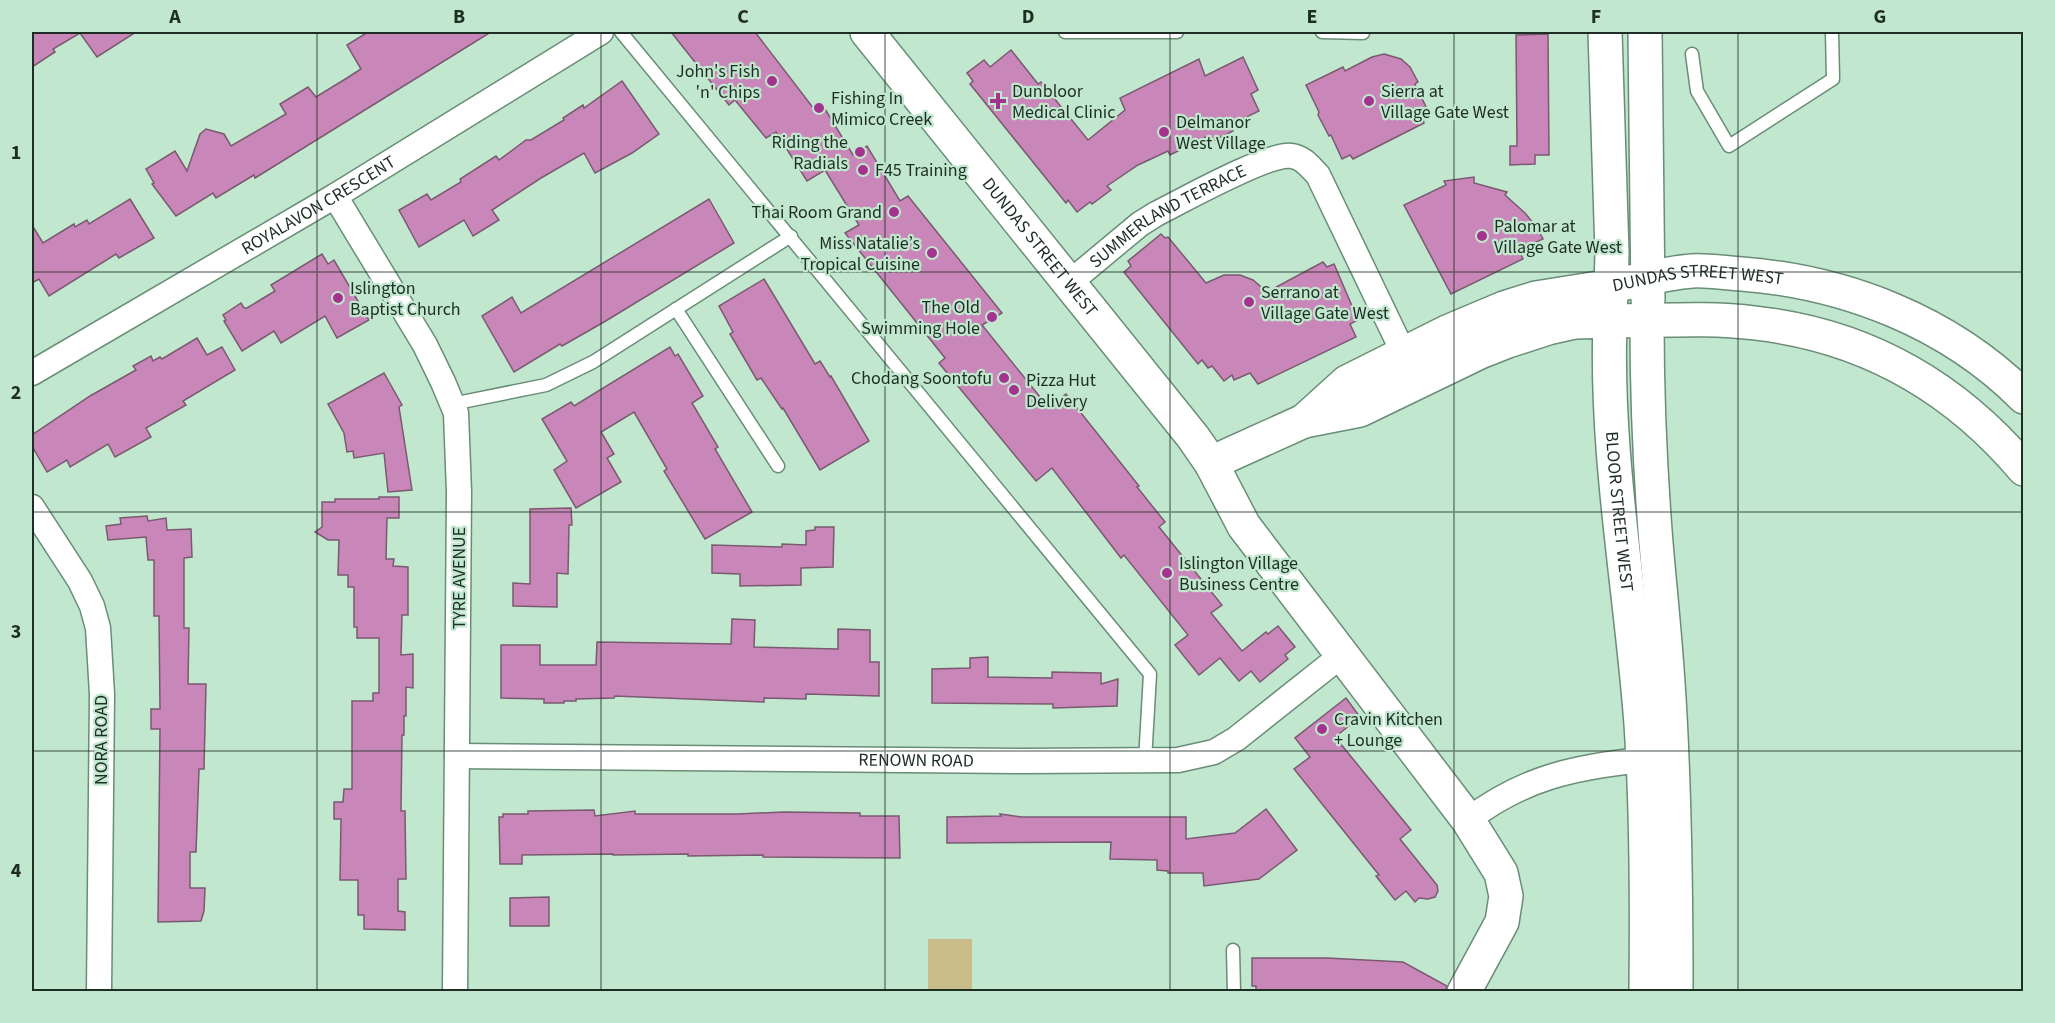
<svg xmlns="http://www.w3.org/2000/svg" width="2055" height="1023" font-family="'Source Sans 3',sans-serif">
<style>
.green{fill:#c8bc89}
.building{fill:#c986b8;stroke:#795a70;stroke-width:1.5}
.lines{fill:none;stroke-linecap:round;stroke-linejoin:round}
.lane-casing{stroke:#698d76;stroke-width:15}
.street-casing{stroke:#698d76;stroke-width:27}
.secondary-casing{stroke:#698d76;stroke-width:36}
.primary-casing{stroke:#698d76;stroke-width:36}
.lane{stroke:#fff;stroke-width:12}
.street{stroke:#fff;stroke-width:24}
.secondary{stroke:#fff;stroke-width:33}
.primary{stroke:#fff;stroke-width:33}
.grid{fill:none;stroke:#1f2e25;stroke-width:1.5;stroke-opacity:0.55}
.poi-dot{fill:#a4338f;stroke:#c1e7ce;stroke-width:2}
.labels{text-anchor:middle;stroke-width:4.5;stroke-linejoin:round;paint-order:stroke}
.poi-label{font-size:18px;fill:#1f2e25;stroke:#c1e7ce;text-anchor:start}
.street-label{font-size:18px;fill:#1f2e25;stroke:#c1e7ce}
.neatline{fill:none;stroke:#1f2e25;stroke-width:2}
.grid-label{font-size:20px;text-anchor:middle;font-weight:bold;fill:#1f2e25}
</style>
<rect width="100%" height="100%" fill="#c1e7ce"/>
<!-- green -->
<rect class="green" x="928" y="939" width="44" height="52"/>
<!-- building -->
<g class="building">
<polygon points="32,32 136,32 97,57 80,33 53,49 55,52 32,67"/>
<polygon points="368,32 491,32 255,178 254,175 216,198 213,193 176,216 152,184 154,183 146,169 175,151 187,171 200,134 206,129 224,134 231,146 286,114 280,104 308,87 316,97 347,78 361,69 347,45"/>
<polygon points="671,32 755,32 814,109 822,104 853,155 867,146 900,201 908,196 1002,313 982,325 1049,408 1066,394 1139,486 1137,487 1165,522 1159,527 1222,605 1211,613 1242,651 1266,632 1268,634 1278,626 1295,647 1285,655 1288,659 1260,682 1251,671 1239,681 1220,658 1199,675 1175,645 1188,635 1124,555 1121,558 1052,468 1036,481 939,363 945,358 845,233 859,225 825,170 807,181 776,132 766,138 735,100 729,105"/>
<polygon points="1548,34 1549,155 1535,155 1535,164 1510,165 1510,146 1517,146 1516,35"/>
<polygon points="1011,50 1038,84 1041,82 1088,140 1125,110 1120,98 1199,59 1205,76 1243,57 1258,90 1251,94 1259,111 1230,125 1233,131 1211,142 1208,136 1170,155 1168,151 1138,165 1107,186 1111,190 1092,204 1090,202 1077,212 1068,200 1066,203 970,84 973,81 967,73 984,60 990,67"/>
<polygon points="1384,54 1401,59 1410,67 1418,82 1415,84 1430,115 1423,119 1424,123 1353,159 1350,155 1342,159 1331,135 1329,136 1318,115 1319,112 1306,85 1343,67 1345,71 1372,57"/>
<polygon points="622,81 659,134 632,153 595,173 584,153 541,178 492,210 499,220 473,236 464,220 419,247 399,210 427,194 431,200 461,182 460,179 496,156 499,160 526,140 531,140 564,120 563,118 583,105 584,108"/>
<polygon points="1474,177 1474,183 1507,192 1505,195 1525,213 1537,228 1543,239 1519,250 1523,259 1451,294 1404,205 1446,185 1444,181"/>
<polygon points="130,199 154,238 119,258 116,254 49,296 39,279 32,283 32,225 43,243 74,224 75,227 87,220 89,224"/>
<polygon points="709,199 734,243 604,322 562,346 560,344 514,372 482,316 512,297 521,313"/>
<polygon points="1161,234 1165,238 1168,237 1206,283 1224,275 1240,275 1253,280 1267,292 1323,262 1327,267 1334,264 1358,320 1350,324 1356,337 1258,384 1250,373 1234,380 1232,375 1224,381 1212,366 1208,368 1202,360 1198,364 1124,272 1131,266 1128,261"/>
<polygon points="322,254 328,264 334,260 369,320 337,338 325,316 281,343 274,331 242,351 224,321 226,320 223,315 241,303 244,308 247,308 275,291 271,285"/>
<polygon points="764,279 815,364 820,361 830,377 831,376 869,441 820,470 783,408 782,409 761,378 757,380 730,334 733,332 719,306"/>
<polygon points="197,338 207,355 222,347 235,370 183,401 186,405 146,428 151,437 115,457 108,444 70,467 67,460 47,472 32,446 32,435 90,396 136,370 133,366 151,356 153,361 160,357 162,359"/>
<polygon points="670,347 675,356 678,354 703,396 692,403 718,447 715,449 752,512 705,539 664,471 667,469 634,412 601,432 614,454 607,458 621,482 576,508 554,470 567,461 542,419 571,402 574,406"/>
<polygon points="384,373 402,405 399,407 412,490 388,492 384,453 354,458 353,451 347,452 344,433 328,404"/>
<polygon points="379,497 399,497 399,518 387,518 386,559 394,559 393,566 408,567 408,615 402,615 401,655 413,654 413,688 406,687 406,716 404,716 404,735 402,735 401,811 405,811 406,879 398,879 398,911 405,912 405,930 364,929 364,915 358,915 358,880 340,880 341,819 334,819 334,802 343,802 344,789 352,789 352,701 373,701 373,693 379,693 379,638 357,638 357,627 354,627 354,587 348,587 348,575 338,575 339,540 328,540 315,532 322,527 322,502 335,502 335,499 379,499"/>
<polygon points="571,508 572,525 569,525 568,574 557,573 557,607 513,606 513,583 530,584 530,509"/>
<polygon points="147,516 148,521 166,518 167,530 191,529 192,557 184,558 184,628 189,628 188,684 206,684 204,769 199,769 196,852 190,852 190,888 205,888 204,911 201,921 158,922 160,729 151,729 151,709 160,709 159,616 154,616 154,560 148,560 146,537 108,540 106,526 121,524 120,518"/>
<polygon points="815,527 834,527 833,567 801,568 801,585 740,586 740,574 712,573 712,545 782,547 782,544 806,545 806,531 815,530"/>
<polygon points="732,619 755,620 754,647 838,649 838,629 870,630 870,662 879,662 879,696 806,694 806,699 764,698 764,702 615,696 614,698 576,699 576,701 564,701 564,703 544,703 544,699 501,698 501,645 540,645 540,665 596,665 597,642 731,644"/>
<polygon points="988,657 988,677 1052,678 1052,672 1101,673 1101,684 1118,679 1117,706 1053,708 1053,704 932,703 932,669 970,668 970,658"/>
<polygon points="1346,698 1360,717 1335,737 1411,830 1400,839 1437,885 1438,891 1435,897 1428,899 1419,898 1415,902 1406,891 1395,900 1376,876 1379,875 1294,769 1310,757 1295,738"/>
<polygon points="1266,809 1297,850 1259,879 1204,886 1203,873 1168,873 1168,871 1157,870 1157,860 1110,859 1111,842 947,843 947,817 1001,816 1000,814 1022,817 1186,817 1186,839 1235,833"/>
<polygon points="594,810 595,816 635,811 635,814 737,814 784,812 860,813 860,816 899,816 900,858 763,857 763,855 688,856 688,854 613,855 613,854 522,855 522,864 500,864 499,817 503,817 503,814 528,814 528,811"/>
<polygon points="549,897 549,926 510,926 510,898"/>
<polygon points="1252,958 1327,958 1403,962 1447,986 1445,992 1256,992 1256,986 1252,986"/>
</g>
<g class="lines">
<!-- lane casing -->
<g class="lane-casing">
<g id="lane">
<polyline points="621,32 1150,674 1145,761"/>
<polyline points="1065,32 1177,32"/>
<polyline points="1322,32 1363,33"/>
<polyline points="1692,54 1697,91 1729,146 1833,79 1832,32"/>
<polyline points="676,309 778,466"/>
<polyline points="452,404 546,385 593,362 791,236"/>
<polyline points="1233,950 1234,992"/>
</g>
</g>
<!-- street casing -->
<g class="street-casing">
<g id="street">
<polyline points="335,196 425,345 443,382 456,413 459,492 455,992"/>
<path id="s1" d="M1069 283 1140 224 1156 214C1182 201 1269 152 1292 156 1304 158 1310 167 1318 175L1404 354"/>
<path id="s2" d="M32 373 335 196 601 32"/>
<polyline points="32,507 80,581 92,606 98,628 102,694 99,992"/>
<path id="s3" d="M457 756 1023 761 1178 760 1214 752 1236 739 1342 655"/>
<path d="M1468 820C1523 778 1574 767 1642 760"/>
</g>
</g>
<!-- secondary casing -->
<g class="secondary-casing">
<g id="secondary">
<path id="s4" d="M867 32 1193 437 1211 463 1244 526 1468 820 1501 873 1506 896 1502 922 1464 992"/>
<path d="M1647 321C1647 395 1650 469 1656 543 1660 590 1665 636 1668 683 1675 786 1676 889 1676 992"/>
<polyline points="1304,421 1347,382 1447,332 1504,308 1536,298 1611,286"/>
<path id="s5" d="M1211 463 1304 421 1360 410 1480 352 1508 341 1548 328 1575 322 1610 321C1605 456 1631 590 1641 724 1647 813 1647 902 1646 992"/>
</g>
</g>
<!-- primary casing -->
<g class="primary-casing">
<g id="primary">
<path d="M1605 32 1612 253 1610 321C1658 321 1707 317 1755 323 1864 335 1953 385 2024 469"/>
<polyline points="1645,32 1648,300"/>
<path id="s6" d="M1611 286C1637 281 1665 273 1692 271 1708 270 1725 273 1742 274 1846 282 1949 322 2024 397"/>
</g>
</g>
<!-- lane -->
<use href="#lane" class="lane"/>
<!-- street -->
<use href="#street" class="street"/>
<!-- secondary -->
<use href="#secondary" class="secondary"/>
<!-- primary -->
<use href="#primary" class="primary"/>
</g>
<!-- grid -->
<path class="grid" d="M317 32V992M601 32V992M885 32V992M1170 32V992M1454 32V992M1738 32V992M32 272H2024M32 512H2024M32 751H2024"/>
<!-- markers -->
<g class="poi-dot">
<circle cx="772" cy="81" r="6"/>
<path d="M995 92h6v6h6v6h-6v6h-6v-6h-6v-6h6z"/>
<circle cx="1369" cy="101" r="6"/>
<circle cx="819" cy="108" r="6"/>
<circle cx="1164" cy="132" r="6"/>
<circle cx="860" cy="152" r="6"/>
<circle cx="863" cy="170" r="6"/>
<circle cx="894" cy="212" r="6"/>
<circle cx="1482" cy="236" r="6"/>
<circle cx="932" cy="253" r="6"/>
<circle cx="338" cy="298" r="6"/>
<circle cx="1249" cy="302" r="6"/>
<circle cx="992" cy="317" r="6"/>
<circle cx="1004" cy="378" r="6"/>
<circle cx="1014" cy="390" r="6"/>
<circle cx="1167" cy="573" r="6"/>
<circle cx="1322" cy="729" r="6"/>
</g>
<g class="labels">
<!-- poi labels -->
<g class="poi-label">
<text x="760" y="77" text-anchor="end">John's Fish<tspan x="760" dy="21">'n' Chips</tspan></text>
<text x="1012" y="97">Dunbloor<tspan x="1012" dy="21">Medical Clinic</tspan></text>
<text x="1381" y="97">Sierra at<tspan x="1381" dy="21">Village Gate West</tspan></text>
<text x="831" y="104">Fishing In<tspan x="831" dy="21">Mimico Creek</tspan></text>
<text x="1176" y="128">Delmanor<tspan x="1176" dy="21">West Village</tspan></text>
<text x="848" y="148" text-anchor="end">Riding the<tspan x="848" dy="21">Radials</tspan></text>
<text x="875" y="176">F45 Training</text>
<text x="882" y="218" text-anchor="end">Thai Room Grand</text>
<text x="1494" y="232">Palomar at<tspan x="1494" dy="21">Village Gate West</tspan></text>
<text x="920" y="249" text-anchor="end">Miss Natalie’s<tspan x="920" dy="21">Tropical Cuisine</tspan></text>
<text x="350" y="294">Islington<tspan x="350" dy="21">Baptist Church</tspan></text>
<text x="1261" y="298">Serrano at<tspan x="1261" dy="21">Village Gate West</tspan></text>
<text x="980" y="313" text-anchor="end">The Old<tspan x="980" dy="21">Swimming Hole</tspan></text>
<text x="992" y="384" text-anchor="end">Chodang Soontofu</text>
<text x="1026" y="386">Pizza Hut<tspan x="1026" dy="21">Delivery</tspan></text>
<text x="1179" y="569">Islington Village<tspan x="1179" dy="21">Business Centre</tspan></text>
<text x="1334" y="725">Cravin Kitchen<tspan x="1334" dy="21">+ Lounge</tspan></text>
</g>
<!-- street labels -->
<g class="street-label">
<text dy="6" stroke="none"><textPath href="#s2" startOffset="332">ROYALAVON CRESCENT</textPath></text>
<text dy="6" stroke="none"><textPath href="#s1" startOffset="120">SUMMERLAND TERRACE</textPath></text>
<text dy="6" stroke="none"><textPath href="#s4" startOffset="276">DUNDAS STREET WEST</textPath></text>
<text dy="6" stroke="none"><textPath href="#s6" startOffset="88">DUNDAS STREET WEST</textPath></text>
<text dy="6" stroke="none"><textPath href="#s5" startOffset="618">BLOOR STREET WEST</textPath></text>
<text transform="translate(459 578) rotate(-90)" y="6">TYRE AVENUE</text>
<text transform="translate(101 740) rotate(-90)" y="6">NORA ROAD</text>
<text dy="6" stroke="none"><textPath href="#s3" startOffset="459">RENOWN ROAD</textPath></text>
</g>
</g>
<!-- border -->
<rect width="2055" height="1023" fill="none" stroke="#c1e7ce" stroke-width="66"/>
<rect x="33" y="33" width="1989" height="957" class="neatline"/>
<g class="grid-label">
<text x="175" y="23">A</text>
<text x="459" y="23">B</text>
<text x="743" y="23">C</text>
<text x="1028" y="23">D</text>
<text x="1312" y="23">E</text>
<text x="1596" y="23">F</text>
<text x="1880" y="23">G</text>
<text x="16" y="159">1</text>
<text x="16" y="399">2</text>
<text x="16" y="638">3</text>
<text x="16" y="877">4</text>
</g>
</svg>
